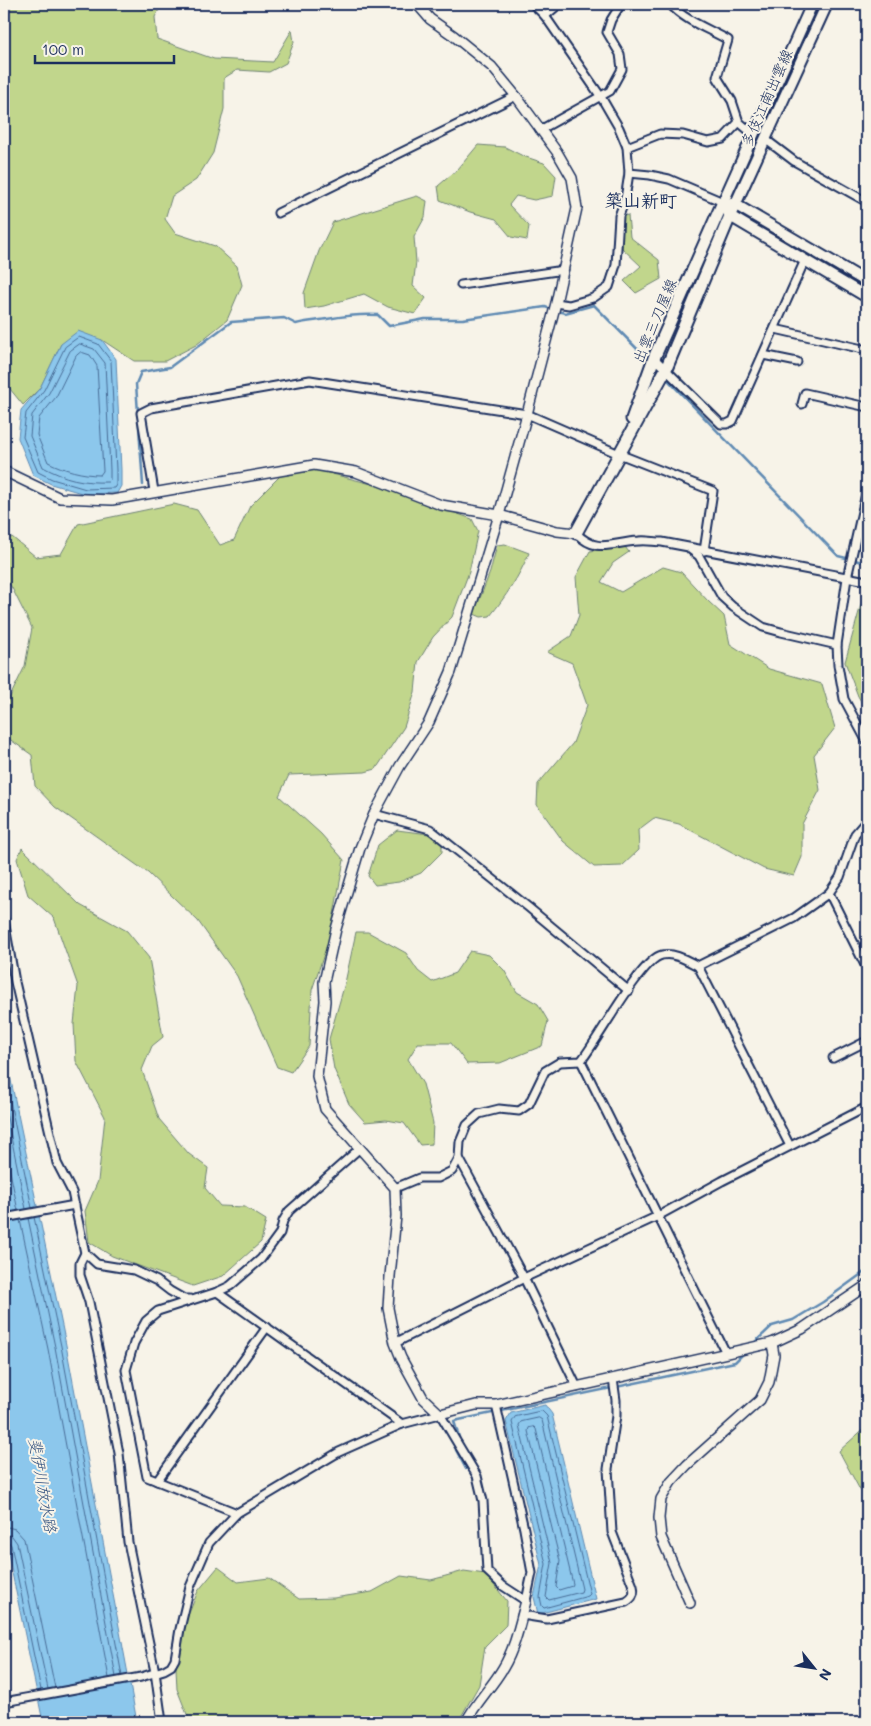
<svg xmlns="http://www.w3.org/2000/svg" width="871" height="1726" font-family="Mali,'Klee One',sans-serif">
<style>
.green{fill:#c1d68c;stroke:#6e8275}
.water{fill:#8cc7ec;stroke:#5f8ab3}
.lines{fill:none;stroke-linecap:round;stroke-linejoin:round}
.shore{stroke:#486c97;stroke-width:1}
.stream{stroke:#5f8ab3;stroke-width:2.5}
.minor-casing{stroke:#1b2f5e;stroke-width:11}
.tertiary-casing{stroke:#1b2f5e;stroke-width:12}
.secondary-casing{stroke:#1b2f5e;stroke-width:14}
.primary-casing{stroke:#1b2f5e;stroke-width:15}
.minor{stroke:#f7f3e8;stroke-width:7}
.tertiary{stroke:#f7f3e8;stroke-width:9}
.secondary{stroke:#f7f3e8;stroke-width:10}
.primary{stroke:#f7f3e8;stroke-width:11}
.labels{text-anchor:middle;stroke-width:4;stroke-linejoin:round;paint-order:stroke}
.street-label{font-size:15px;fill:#1b2f5e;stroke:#f7f3e8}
.water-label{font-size:16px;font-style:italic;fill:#375582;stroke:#f7f3e8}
.quarter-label{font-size:18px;font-weight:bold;fill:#1b2f5e;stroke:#f7f3e8}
</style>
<rect width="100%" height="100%" fill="#f7f3e8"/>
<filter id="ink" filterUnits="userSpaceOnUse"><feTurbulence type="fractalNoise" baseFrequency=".02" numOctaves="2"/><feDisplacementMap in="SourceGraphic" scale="10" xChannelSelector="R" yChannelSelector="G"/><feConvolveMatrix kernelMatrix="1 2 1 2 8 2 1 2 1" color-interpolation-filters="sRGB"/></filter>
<g filter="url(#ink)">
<!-- green -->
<g class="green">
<polygon points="4,4 162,4 155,17 157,39 214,59 273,62 292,30 294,42 286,63 269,72 237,70 224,78 224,109 213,153 196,180 172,196 165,219 175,233 215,246 237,266 242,285 227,320 196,345 165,361 134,361 102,340 61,344 40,388 23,405 10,389 4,378"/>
<polygon points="478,145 505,147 523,156 544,163 556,176 553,196 534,200 516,196 509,205 529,226 527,240 511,237 496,219 470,212 440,200 438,186 458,169"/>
<polygon points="417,196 427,201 425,217 414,237 416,262 413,286 426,298 415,314 388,307 364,294 324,306 305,309 304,293 319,251 333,222"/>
<polygon points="628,215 630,237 659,260 661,279 636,293 624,281 641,266 622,248 623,216"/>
<polygon points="313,469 387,488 472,519 478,531 469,572 452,617 433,637 418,662 415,692 404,727 376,769 365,772 289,775 279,796 321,834 344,860 330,936 312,990 309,1046 291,1072 277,1067 237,976 198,921 148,873 55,807 35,786 32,755 5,736 4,709 25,666 32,628 12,588 4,577 4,539 12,537 36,557 61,554 78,524 174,504 197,510 220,545 234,540 250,506 280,476"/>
<path d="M505 544 529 553C519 577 506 596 490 616L481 617 474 614 490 572 497 545Z"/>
<polygon points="625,547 629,552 613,563 601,582 621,592 663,567 681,572 708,601 724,616 730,644 769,669 822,684 835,728 814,755 820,790 802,824 802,857 794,876 764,869 679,824 654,818 638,830 639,850 622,866 594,867 563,841 537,805 538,784 573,743 587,705 572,663 547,652 571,636 579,615 576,577 590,551"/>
<polygon points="862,601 867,601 867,712 858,696 845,662"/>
<polygon points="397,830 429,834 442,841 442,852 421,873 399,882 375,885 368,876 378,845"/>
<polygon points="22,848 80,905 127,931 149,958 163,1037 152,1046 142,1070 159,1119 189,1154 208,1168 205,1188 220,1206 245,1207 266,1220 261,1242 223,1276 193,1286 112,1256 89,1242 85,1211 98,1181 105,1117 76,1061 74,1024 78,986 54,918 28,895 17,859"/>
<polygon points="356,932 368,932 406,953 418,971 432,982 455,973 470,951 489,955 504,970 517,992 538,1004 548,1021 542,1046 500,1063 467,1064 451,1043 418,1043 408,1059 423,1084 433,1123 432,1144 420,1145 404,1123 386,1120 365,1122 349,1104 334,1069 329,1039 345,983"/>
<polygon points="867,1426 867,1498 860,1490 839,1451"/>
<polygon points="218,1567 238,1582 269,1578 299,1599 334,1598 372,1592 401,1576 431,1580 464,1571 485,1574 507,1601 506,1625 485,1646 479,1685 458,1722 190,1722 177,1689 175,1648 198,1591"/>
</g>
<!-- water -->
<g class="water">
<polygon points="78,331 102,340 116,359 121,470 121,486 117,493 85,494 51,484 33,475 18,438 21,410 40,388 61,344"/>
<polygon points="4,1047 66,1345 137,1722 43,1722 4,1534"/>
<polygon points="545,1405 552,1414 596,1599 538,1614 534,1597 541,1565 506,1421 511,1413"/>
</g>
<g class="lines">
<!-- shore -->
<g class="shore">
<polygon points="79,337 98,344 111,361 116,470 116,485 114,488 86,489 52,479 38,472 23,437 26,413 44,390 65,347"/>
<path d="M80 344 94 349 105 363 110 470V480L108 482C83 483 65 479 43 467L30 436 32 415 49 393 70 351Z"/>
<path d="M81 352 90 355 97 366 103 471 100 475C83 475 64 470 48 462L37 435 39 418 56 397 76 356Z"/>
<polyline points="4,1072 32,1208"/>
<polyline points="4,1103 26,1209"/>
<polyline points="4,1141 18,1211"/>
<polyline points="34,1217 61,1346 122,1676"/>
<polyline points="28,1218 55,1347 116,1677"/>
<polyline points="20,1220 48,1349 109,1678"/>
<polygon points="542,1411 547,1416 590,1594 588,1596 544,1608 542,1606 540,1597 546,1564 512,1422 515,1417"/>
<polygon points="539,1418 542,1420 582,1589 581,1592 549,1600 546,1597 552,1563 519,1425 521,1422"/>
<polygon points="534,1427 536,1429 573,1584 572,1586 559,1590 556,1587 560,1561 528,1431 529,1428"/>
<polyline points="4,1526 15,1529 24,1539 55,1688"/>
<polyline points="4,1534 12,1536 17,1543 48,1689"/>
<polyline points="4,1540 8,1541 11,1545 41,1690"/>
</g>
<!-- stream -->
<g class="stream">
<polyline points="557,311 565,313 594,305 649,361"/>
<polyline points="665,377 838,556 867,563"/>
<path d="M143 485 136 384 141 372 170 367 231 322 284 318 296 324C307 321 316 321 327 319 344 316 360 314 378 315L389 326 425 319H463L545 307 551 309"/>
<polyline points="753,1344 772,1326 793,1320 823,1302 867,1270"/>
<polyline points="459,1440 459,1437 454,1421 735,1362 744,1353"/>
<polyline points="457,1445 456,1450 466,1469"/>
</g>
<!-- minor casing -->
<g class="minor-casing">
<g id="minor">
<polyline points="533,4 545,16 601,97 619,128 627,147 629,173 625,199 619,216 616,265 609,287 593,298 569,305 556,303"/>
<path d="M670 4C685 21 709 29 728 40L717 77 732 101 739 122 753 134"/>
<polyline points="545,16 559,4"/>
<polyline points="540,130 610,91 622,69 620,54 607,32 611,20 621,4"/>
<polyline points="765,139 794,161 867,202"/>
<polyline points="627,147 660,134 683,135 708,142 723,139 739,122"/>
<polyline points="629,173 650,175 669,179 723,202"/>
<polyline points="278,213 516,96"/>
<polyline points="461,285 564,270"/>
<polyline points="775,329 867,350"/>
<polyline points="763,355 797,362"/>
<polyline points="654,358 721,424 727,424 733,421 805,260"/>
<polyline points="802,404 805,393 867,407"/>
<polyline points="867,489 847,578 837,645 838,665 844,699 867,742"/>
<polyline points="154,491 141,413 151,408 310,380 527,414 619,454 713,491 704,551"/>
<polyline points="858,532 867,535"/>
<path d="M576 533C598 555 612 542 639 541 646 540 655 542 662 542L867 581"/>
<polyline points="691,550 699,556 722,597 733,607 763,627 781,632 837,645"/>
<polyline points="374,814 430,829 528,907 629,991"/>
<polyline points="829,893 867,969"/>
<polyline points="4,920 15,982 57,1163 72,1192 85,1253 97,1264 134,1270 157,1281 170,1291 184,1299 190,1299"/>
<polyline points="698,966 790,1146"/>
<polyline points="833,1058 867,1041"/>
<polyline points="581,1061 726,1353"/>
<polyline points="459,1158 524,1278 577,1387"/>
<path d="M395 1188 419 1178H438L452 1171 459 1158 460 1142 467 1125 479 1114 499 1109 519 1111 529 1104 545 1071 560 1062 581 1061C597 1042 641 959 662 955 674 952 688 961 698 966L794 918 829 893 840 877 855 834 867 820"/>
<polyline points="4,1218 75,1205"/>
<polyline points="85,1253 80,1263 80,1275 89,1302 119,1453 128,1542 155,1672 162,1722"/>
<polyline points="217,1292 402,1424"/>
<polyline points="395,1343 524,1278 658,1216 722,1181 867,1107"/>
<polyline points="157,1481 267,1327"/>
<polyline points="237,1513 147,1477 126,1370 134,1343 146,1321 158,1311 217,1292 230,1286 261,1259 280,1233 283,1221 289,1211 360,1148"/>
<path d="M522 1615 547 1619 626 1602C633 1598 635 1594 633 1586L612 1532 608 1469 616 1416V1400L613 1379"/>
<polyline points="4,1702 141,1677 164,1670 171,1666 175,1659 180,1629 190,1587 209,1543 237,1513 339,1452 402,1424 440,1414 477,1476 483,1501 487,1571 503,1586 526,1601 532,1573 524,1529 496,1405"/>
</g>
</g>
<!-- tertiary casing -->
<g class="tertiary-casing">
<g id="tertiary">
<polyline points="417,4 430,19 454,36 492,67 516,96 557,152 572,178 577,208 556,303 527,414 499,515 451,672 429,722 400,766 374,814 360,848 336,929 324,982 325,1001 317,1076 325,1109 395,1188 396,1216 390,1276 388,1308 395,1343 401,1358 423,1398 440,1414 476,1405 496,1405 772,1343 802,1329 867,1285"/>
<polyline points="4,471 60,498 112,500 314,465 356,472 441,505 499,515 557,531 576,533"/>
<polyline points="690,1603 661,1537 659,1518 661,1499 671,1482 687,1465 760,1400 769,1382 774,1355 772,1343"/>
<path d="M466 1722C476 1702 492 1687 503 1668 515 1648 520 1623 526 1601"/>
</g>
</g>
<!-- secondary casing -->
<g class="secondary-casing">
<g id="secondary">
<polyline points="723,202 812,4"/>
<polyline points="731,204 736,205 867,282"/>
<polyline points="728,212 730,216 867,297"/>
<polyline points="730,216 827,4"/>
</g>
</g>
<!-- primary casing -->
<g class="primary-casing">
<g id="primary">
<polyline points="632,419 654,358 723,202"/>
<polyline points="576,533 666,369 730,216"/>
</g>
</g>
<!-- minor -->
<use href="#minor" class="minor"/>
<!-- tertiary -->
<use href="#tertiary" class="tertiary"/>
<!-- secondary -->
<use href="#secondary" class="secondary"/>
<!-- primary -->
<use href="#primary" class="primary"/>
</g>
</g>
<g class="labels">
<!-- street labels -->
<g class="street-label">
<text transform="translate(767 98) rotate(-66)" y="5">多伎江南出雲線</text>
<text transform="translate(655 321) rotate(-67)" y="5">出雲三刀屋線</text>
</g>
<!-- water labels -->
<g class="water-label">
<text transform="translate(43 1485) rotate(80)" y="6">斐伊川放水路</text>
</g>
<!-- quarter labels -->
<g class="quarter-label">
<text x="641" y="207">築山新町</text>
</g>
</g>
<!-- margin -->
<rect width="871" height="1726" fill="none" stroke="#f7f3e8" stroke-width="20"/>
<rect x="10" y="10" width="851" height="1706" fill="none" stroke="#1b2f5e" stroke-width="2" filter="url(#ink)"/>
<!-- north arrow -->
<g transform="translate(814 1668) rotate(120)" stroke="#f7f3e8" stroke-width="4" paint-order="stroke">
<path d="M0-4L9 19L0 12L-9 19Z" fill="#1b2f5e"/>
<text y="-8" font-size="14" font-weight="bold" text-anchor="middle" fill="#1b2f5e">N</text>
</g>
<!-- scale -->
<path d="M35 55v8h139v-8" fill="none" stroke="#1b2f5e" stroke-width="2.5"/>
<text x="42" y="55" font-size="15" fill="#1b2f5e" stroke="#f7f3e8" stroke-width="4" paint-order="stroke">100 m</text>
</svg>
